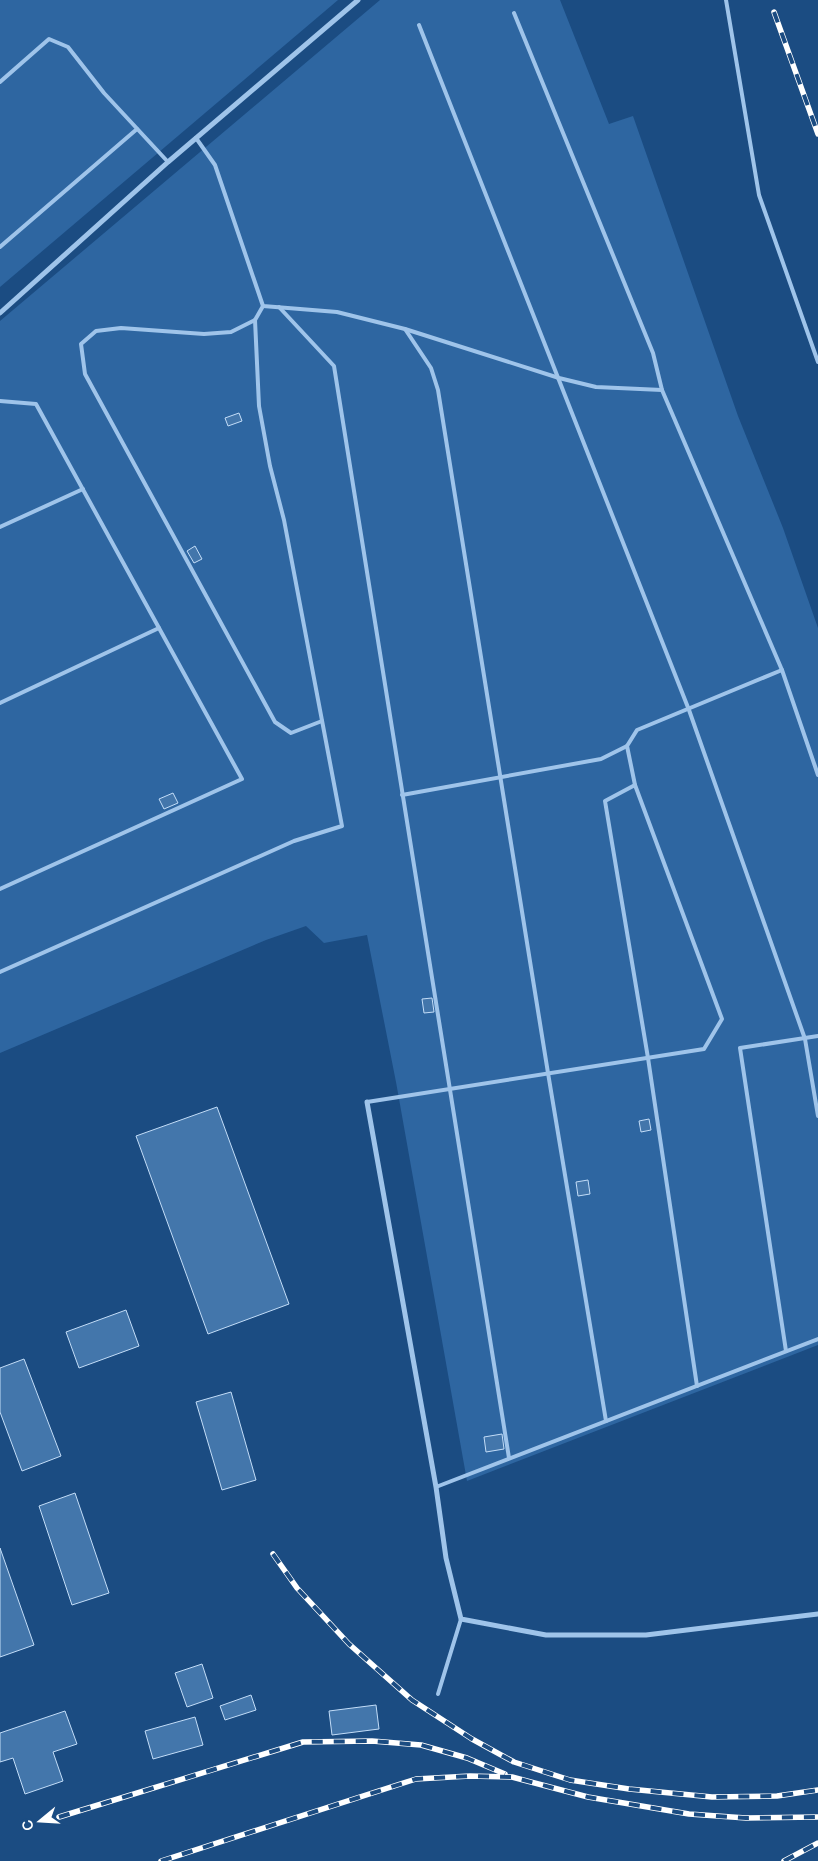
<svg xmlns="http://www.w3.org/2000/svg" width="818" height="1861" font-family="Manrope,sans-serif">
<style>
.green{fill:#2e66a1}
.building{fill:#4376ab;stroke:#c3ddf8}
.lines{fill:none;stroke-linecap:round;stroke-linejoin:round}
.lane{stroke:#9fc4ea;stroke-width:4}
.street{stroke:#9fc4ea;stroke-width:5}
.rail-casing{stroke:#fff;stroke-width:5.5}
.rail{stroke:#1b4c82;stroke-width:4;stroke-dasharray:11;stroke-linecap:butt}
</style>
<rect width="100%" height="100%" fill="#1b4c82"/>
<!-- green -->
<g class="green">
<polygon points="0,0 338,0 0,287"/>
<polygon points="380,0 560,0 609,124 633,116 738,416 783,528 818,628 818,1345 467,1481 396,1082 367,935 324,943 306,926 266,940 0,1053 0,321"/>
</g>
<!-- building -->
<g class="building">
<polygon points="239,413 242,421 228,426 225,418"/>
<polygon points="195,546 202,559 194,563 187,551"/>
<polygon points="173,793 178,803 164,809 159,799"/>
<polygon points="432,998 434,1012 424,1013 422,999"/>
<polygon points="217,1107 289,1304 208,1334 136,1136"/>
<polygon points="649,1119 651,1130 641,1132 639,1121"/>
<polygon points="588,1180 590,1194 578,1196 576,1182"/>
<polygon points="126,1310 139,1346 79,1368 66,1332"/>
<polygon points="24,1359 61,1456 22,1471 0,1412 0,1368"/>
<polygon points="231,1392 256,1480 222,1490 196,1402"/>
<polygon points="502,1434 504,1449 486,1452 484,1437"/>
<polygon points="75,1493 109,1593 72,1605 39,1506"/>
<polygon points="0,1548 34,1645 0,1657"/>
<polygon points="202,1664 213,1698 187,1707 175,1673"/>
<polygon points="251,1695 256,1710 225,1720 220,1706"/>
<polygon points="376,1705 379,1729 332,1735 329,1711"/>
<polygon points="65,1711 77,1744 53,1752 63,1781 25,1794 13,1758 0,1762 0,1733"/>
<polygon points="195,1717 203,1745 153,1759 145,1731"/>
</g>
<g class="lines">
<!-- lane -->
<g class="lane">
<polyline points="726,0 759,195 818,362"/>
<polyline points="514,13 653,353 662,390 782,670 818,775"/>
<polyline points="419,25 689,710 805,1039 818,1116"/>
<polyline points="0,82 49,39 68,47 104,93 168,162"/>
<polyline points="196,138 215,165 263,306 337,312 405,329 559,378 596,387 662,390"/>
<polyline points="0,247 137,129"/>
<polyline points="279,307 334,366 509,1458"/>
<polyline points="255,320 231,332 204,334 121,328 96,331 81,344 85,374 275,722 291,733 322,721"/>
<polyline points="405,329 431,368 438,390 548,1073 606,1421"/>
<polyline points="0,401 36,404 159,628 0,703"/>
<polyline points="0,527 83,489"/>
<polyline points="635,785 605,801 648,1058 697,1386"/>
<polyline points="402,795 601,759 627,746"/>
<polyline points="0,889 242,779 159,628"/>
<polyline points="0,972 294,841 342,826 284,520 270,466 259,406 255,320 263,306"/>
<polyline points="367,1102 704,1049 722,1019 635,785 627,746 637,730 782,670"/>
<polyline points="786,1351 740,1048 818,1036"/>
<polyline points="436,1487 818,1339"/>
<polyline points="438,1694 461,1619"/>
</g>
<!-- street -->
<g class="street">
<polyline points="0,313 168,162 358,0"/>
<polyline points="367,1102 436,1487 446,1558 461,1619 546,1635 646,1635 818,1614"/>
</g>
<!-- rail casing -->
<g class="rail-casing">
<g id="rail">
<polyline points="774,12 818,134"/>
<polyline points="273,1554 297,1588 349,1644 412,1700 472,1739 514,1762 570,1780 629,1789 712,1797 777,1796 818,1790"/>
<polyline points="59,1817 303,1742 372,1741 421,1745 467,1758 505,1774"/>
<polyline points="161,1861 416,1779 470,1776 512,1777 588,1797 689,1814 746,1818 818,1817"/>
<polyline points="784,1861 818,1843"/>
</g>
</g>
<!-- rail -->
<use href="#rail" class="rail"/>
</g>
<!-- north arrow -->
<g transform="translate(40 1821) rotate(252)" stroke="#1b4c82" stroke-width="4" paint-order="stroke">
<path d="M0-4L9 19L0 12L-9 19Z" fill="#ffffff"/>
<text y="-8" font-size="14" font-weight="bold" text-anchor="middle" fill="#ffffff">С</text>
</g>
</svg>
